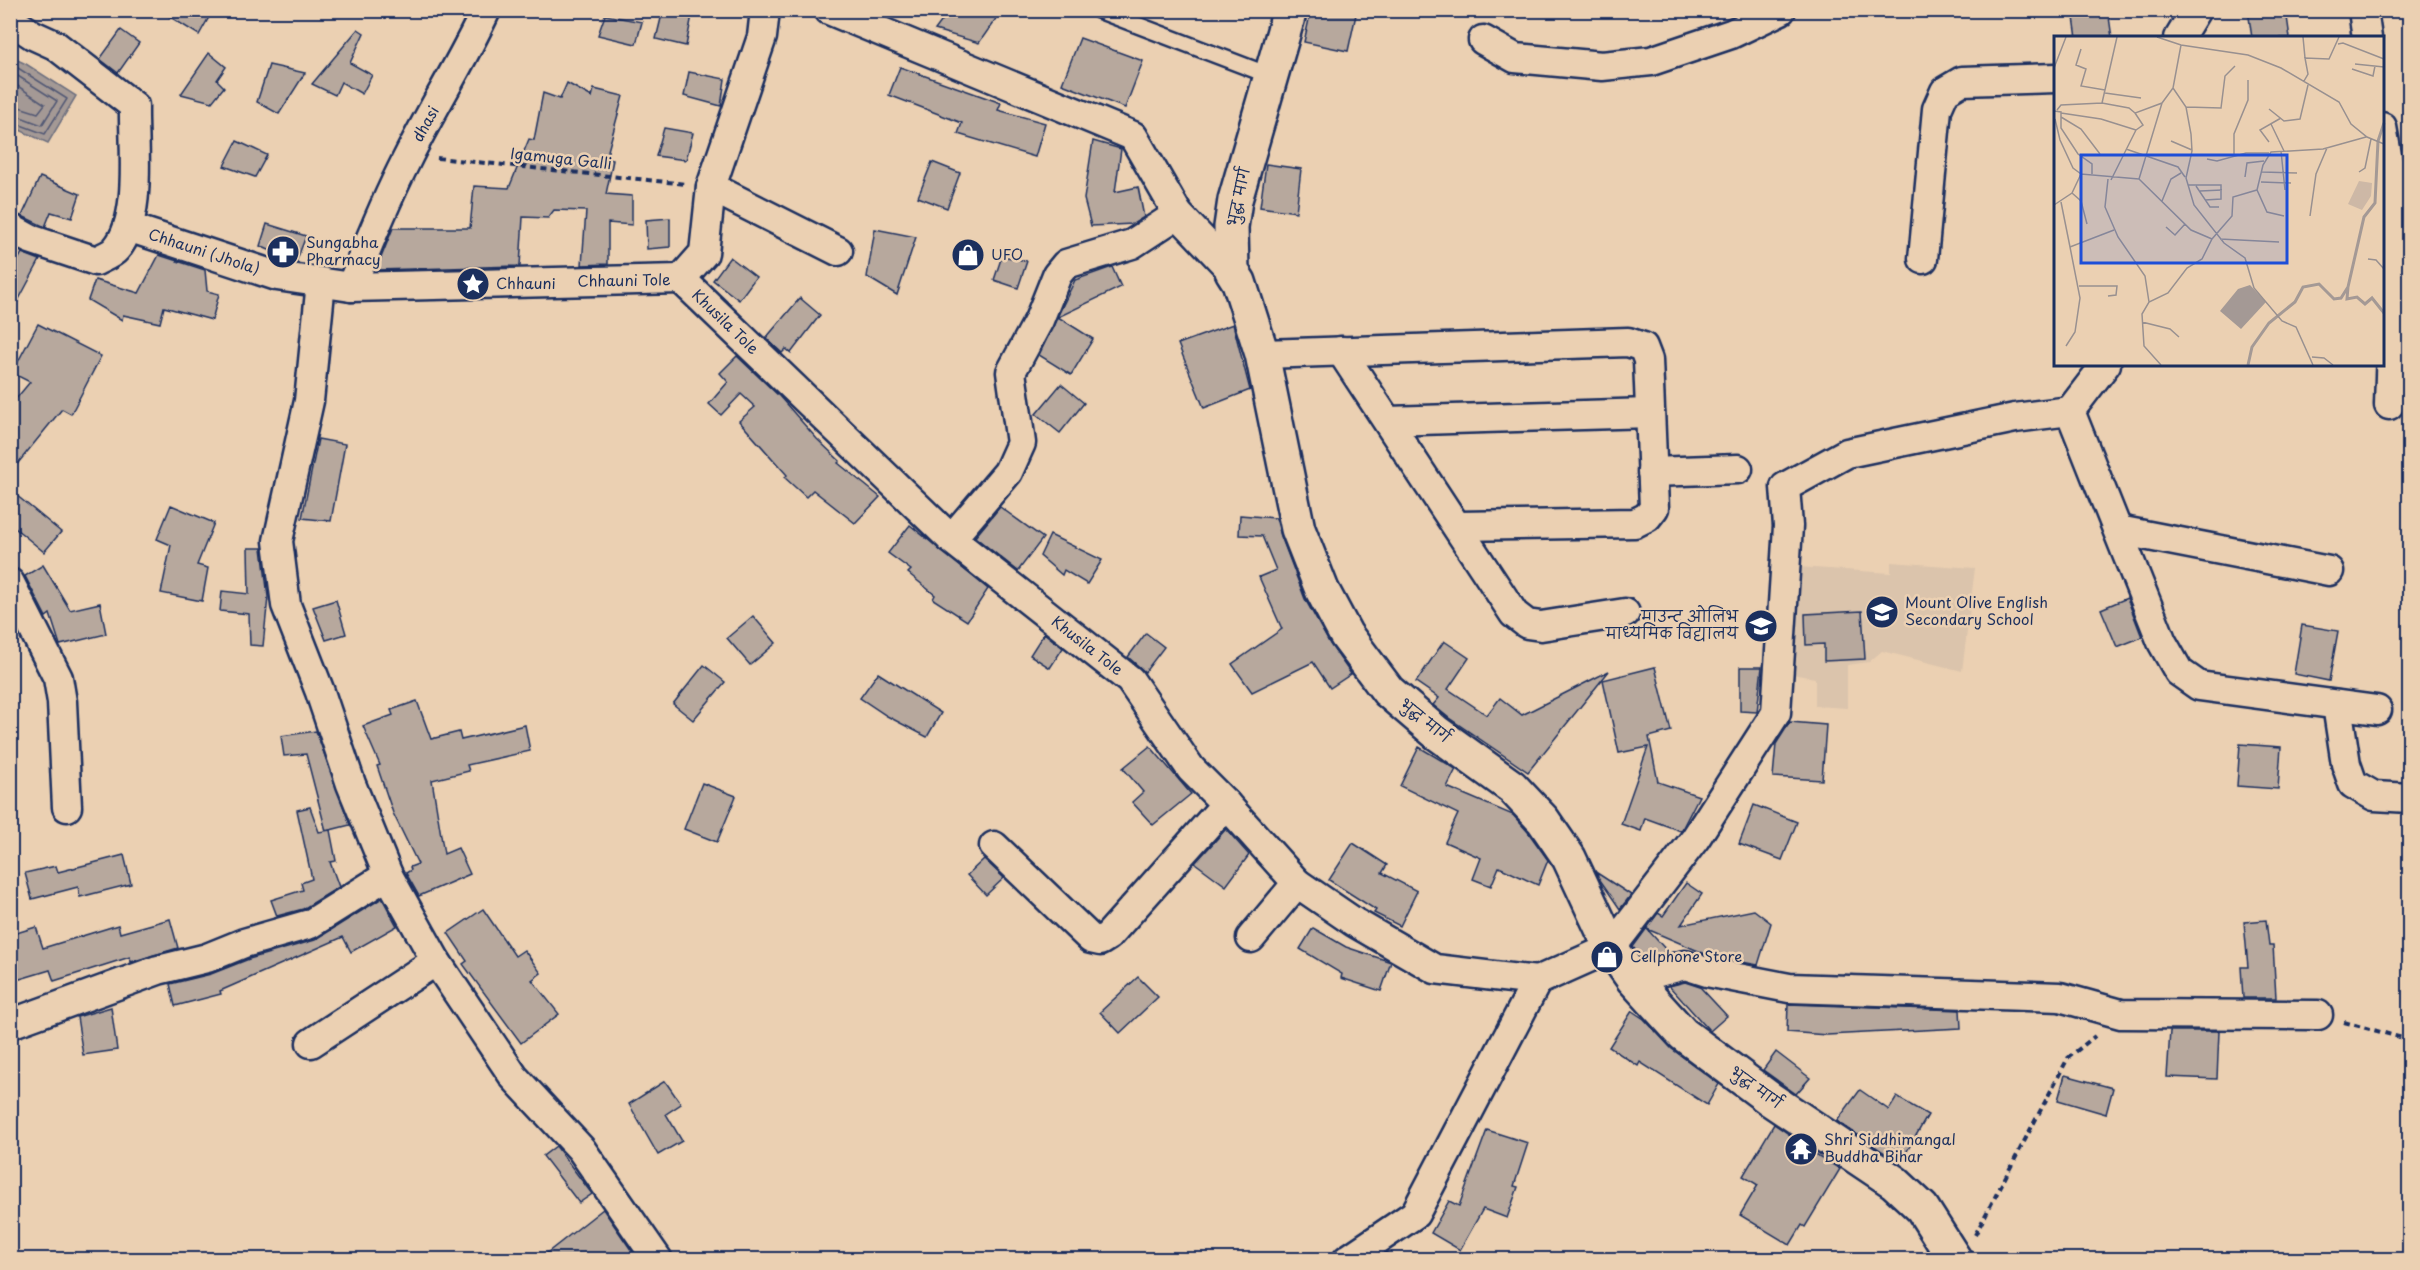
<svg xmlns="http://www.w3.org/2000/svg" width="2420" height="1270" font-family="'Playpen Sans','Playpen Sans Deva',sans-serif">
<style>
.built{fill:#dbc4ac}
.water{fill:#a49995;stroke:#6d6f7f;stroke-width:1.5}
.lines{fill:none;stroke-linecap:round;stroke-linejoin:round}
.shore{stroke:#525974;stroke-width:1.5}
.building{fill:#b7a89d;stroke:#1b2f5e;stroke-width:1.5}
.lane-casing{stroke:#1b2f5e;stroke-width:20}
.street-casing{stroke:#1b2f5e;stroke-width:33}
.secondary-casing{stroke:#1b2f5e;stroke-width:38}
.path{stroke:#1b2f5e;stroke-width:4;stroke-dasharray:6 4.5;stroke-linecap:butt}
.lane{stroke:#ebd0b2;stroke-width:15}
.street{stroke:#ebd0b2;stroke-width:28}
.secondary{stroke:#ebd0b2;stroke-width:33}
.labels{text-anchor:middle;stroke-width:5;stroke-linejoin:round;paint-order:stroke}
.street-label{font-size:15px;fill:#1b2f5e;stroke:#ebd0b2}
.poi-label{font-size:15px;fill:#1b2f5e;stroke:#ebd0b2;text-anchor:start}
.inset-river{fill:none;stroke:#a49995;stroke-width:3}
.inset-road{fill:none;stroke:#989090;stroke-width:1.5}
.view{fill:#1d4ed8;fill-opacity:0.15;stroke:#1d4ed8;stroke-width:3}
.inset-edge{fill:none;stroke:#1b2f5e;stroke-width:3}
</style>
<rect width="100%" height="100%" fill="#ebd0b2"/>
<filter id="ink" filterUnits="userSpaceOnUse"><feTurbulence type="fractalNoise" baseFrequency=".0167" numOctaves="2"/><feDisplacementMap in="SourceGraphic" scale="12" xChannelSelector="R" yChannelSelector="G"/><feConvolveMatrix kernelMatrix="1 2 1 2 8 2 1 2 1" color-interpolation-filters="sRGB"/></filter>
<g filter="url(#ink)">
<!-- built -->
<polygon class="built" points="1891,562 1975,568 1962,671 1882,651 1869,662 1847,665 1847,708 1815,706 1815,678 1791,674 1798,567 1891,573"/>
<!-- water -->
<polygon class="water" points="11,57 26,64 76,96 48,143 11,126"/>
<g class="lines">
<!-- shore -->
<g class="shore">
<polyline points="10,63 67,99 45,134 10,121"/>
<polyline points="10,71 57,101 42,125 10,113"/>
<polyline points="10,81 45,104 38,113 10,104"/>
</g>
</g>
<!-- building -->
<g class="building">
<polygon points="159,10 213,10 199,35"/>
<polygon points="663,10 693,10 686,46 656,39"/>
<polygon points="950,10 1002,10 979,43 935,30"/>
<polygon points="1311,10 1357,10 1348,51 1304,42"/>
<polygon points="2073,10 2108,10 2112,38 2077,38"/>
<polygon points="2248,10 2286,10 2290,38 2252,38"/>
<polygon points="605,15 642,22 636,44 598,35"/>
<polygon points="358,29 364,33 350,63 372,75 362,94 341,82 335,95 312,84"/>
<polygon points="121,30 139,43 118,73 100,59"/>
<polygon points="1080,38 1143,61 1125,108 1062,84"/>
<polygon points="209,53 226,67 217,80 224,87 212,102 181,94"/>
<polygon points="269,65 305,73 279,114 257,102"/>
<polygon points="900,67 1001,103 998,110 1045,123 1035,157 958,134 962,123 889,95"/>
<polygon points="689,72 725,79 721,106 684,96"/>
<polygon points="567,83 592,97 594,89 623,96 606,158 613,160 606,194 632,196 632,225 608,223 608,264 582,265 586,211 554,210 548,218 523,217 520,266 376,270 393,228 470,228 474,186 509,188 529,139 534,140 543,93 560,99"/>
<polygon points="664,128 693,133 686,160 656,156"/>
<polygon points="237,141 267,155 255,177 224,166"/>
<polygon points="1093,141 1121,149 1115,192 1138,187 1144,217 1133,224 1091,226 1084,199"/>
<polygon points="932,162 960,173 947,208 918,197"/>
<polygon points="1266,164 1301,169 1296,212 1260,207"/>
<polygon points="40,177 80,194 72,218 51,212 45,227 22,216"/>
<polygon points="670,218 670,247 647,249 646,220"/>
<polygon points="267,224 306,236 296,262 260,246"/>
<polygon points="875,229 916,237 897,295 867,277"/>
<polygon points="22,253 40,260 10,316 10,274"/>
<polygon points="159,255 205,270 207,291 219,294 212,320 164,307 160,323 123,315 122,320 88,300 95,280 139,293"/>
<polygon points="1002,256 1027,261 1018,288 994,280"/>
<polygon points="730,257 756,277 739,300 713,280"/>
<polygon points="1112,267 1121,287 1058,317 1093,339 1071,375 1039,355 1075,280"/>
<polygon points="800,298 820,315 791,353 786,349 782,353 766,338"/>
<polygon points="38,324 101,356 71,414 62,409 10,473 10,406 30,382 12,373"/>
<polygon points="1233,324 1250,390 1204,408 1178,344"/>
<polygon points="737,356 779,396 817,439 840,461 838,463 880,497 855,523 813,490 806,497 785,478 787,475 739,421 755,407 741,394 721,415 709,404 728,382 720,373"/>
<polygon points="1061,384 1084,403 1060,433 1036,414"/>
<polygon points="318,439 345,444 331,521 302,518"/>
<polygon points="10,490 61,532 44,552 10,524"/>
<polygon points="171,505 214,523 197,565 208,568 202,601 161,593 171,545 157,539"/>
<polygon points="1000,507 1043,538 1018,571 975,537"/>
<polygon points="1240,515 1276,518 1281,536 1305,599 1330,644 1351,674 1330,688 1313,662 1252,692 1232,664 1282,629 1259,577 1276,570 1262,536 1239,535"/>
<polygon points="910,525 988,589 967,621 933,599 935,595 908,573 911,570 888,553"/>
<polygon points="1050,535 1102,560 1087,584 1064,570 1062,575 1040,556"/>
<polygon points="248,548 262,548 268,597 263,646 250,645 249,614 220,611 222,591 249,594"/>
<polygon points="43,565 70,610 100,603 106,634 60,645 50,614 46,617 25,576"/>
<polygon points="2127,598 2142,637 2117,647 2101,609"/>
<polygon points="336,600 346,634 326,640 313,607"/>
<polygon points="1862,611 1865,659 1824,661 1824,644 1806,645 1805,614"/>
<polygon points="753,616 776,643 750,665 727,638"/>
<polygon points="2302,625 2338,631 2329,681 2294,674"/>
<polygon points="1044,633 1063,648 1050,668 1030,655"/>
<polygon points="1146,633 1164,647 1145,672 1128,657"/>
<polygon points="1444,641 1469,658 1448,689 1487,715 1500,698 1522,715 1609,671 1528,772 1449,718 1433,705 1439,698 1416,682"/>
<polygon points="704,665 725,682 693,720 673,704"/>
<polygon points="1655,667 1671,731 1649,737 1658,782 1699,796 1681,831 1645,818 1641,831 1621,824 1648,747 1619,753 1603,680"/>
<polygon points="1740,667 1762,667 1757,712 1740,711"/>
<polygon points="878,673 941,713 927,737 887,716 860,698"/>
<polygon points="417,701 431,739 459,732 461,740 525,725 530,751 467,765 469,771 432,780 444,854 458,848 470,874 419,896 406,873 411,870 410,867 418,864 393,813 377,766 380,765 363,726 393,715 391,710"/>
<polygon points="1790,722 1826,725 1822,780 1773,777 1776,744"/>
<polygon points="316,731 350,825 326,831 306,754 284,756 281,736"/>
<polygon points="2240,744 2281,747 2278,789 2237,786"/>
<polygon points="1150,746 1191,794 1153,825 1132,802 1143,792 1123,768"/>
<polygon points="1419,747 1456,769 1447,787 1513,815 1528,832 1548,860 1538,885 1499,867 1491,886 1473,879 1481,858 1445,842 1458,814 1400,786"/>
<polygon points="702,783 736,796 717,842 684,829"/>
<polygon points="1754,805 1797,822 1782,860 1739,844"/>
<polygon points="310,807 319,832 330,830 336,861 330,862 339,887 303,909 277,916 271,900 303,890 301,883 312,879 297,810"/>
<polygon points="1226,829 1249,855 1226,886 1195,863"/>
<polygon points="1353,843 1387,865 1382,873 1417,891 1400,926 1374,913 1376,910 1329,880"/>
<polygon points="124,855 131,884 80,897 78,887 32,899 25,873 56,866 58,872"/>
<polygon points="984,859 1004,878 986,895 967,875"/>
<polygon points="1597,873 1631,895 1620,909 1598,877"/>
<polygon points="1686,883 1702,894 1681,925 1754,910 1771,923 1758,965 1710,956 1647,929 1668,952 1646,958 1637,953 1633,947 1658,913 1663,916"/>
<polygon points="382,898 397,926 351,952 343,937 220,991 221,994 175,1006 170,984 211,974 249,959 315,940"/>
<polygon points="483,909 515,956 524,950 541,973 532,980 559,1014 521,1043 463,964 467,961 448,933"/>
<polygon points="170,919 178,948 131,962 130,957 54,981 50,970 10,982 10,935 36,927 43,948 118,925 120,933"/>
<polygon points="2266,920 2269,945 2273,945 2276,998 2243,998 2241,967 2248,967 2244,922"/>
<polygon points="1313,928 1346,947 1391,962 1381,991 1341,978 1342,974 1300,949"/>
<polygon points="1138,977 1158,997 1120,1033 1100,1012"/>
<polygon points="1685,982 1700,987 1727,1016 1710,1031 1669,986"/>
<polygon points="1788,1004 1960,1010 1961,1028 1827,1035 1787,1032"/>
<polygon points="111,1007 117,1050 83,1055 77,1017"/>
<polygon points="1632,1011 1644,1019 1672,1049 1719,1084 1707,1105 1640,1062 1638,1066 1609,1047"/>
<polygon points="2170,1031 2219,1031 2217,1079 2167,1077"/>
<polygon points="1776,1052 1810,1078 1796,1094 1763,1070"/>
<polygon points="2065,1075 2113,1088 2106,1114 2058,1100"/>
<polygon points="665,1081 681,1104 666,1114 682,1141 658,1155 629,1104"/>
<polygon points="1860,1090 1889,1110 1897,1097 1928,1115 1900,1163 1837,1121"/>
<polygon points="1774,1124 1793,1137 1791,1139 1840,1169 1805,1227 1802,1225 1790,1245 1740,1215 1758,1185 1743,1176"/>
<polygon points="1487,1130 1528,1143 1514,1186 1518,1187 1507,1218 1483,1209 1460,1250 1431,1233 1449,1201 1459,1206"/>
<polygon points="556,1146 592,1194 579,1203 543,1156"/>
<polygon points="603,1209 638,1260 538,1260"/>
</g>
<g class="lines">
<!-- lane casing -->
<g class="lane-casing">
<polyline id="lane" points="1098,10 1271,76"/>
</g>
<!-- street casing -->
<g class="street-casing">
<g id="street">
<polyline points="829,10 1133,136 1178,214 1232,271"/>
<polyline points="2363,10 2367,38"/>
<path d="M10 20 33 35 55 45 134 106C133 145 143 218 116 249 112 254 102 258 96 261L30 239 10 228"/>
<polyline points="2179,38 2196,10"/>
<polyline points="1483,40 1515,58 1602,66 1651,61 1731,34 1781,10"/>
<polyline points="2382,127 2396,206 2389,405"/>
<polyline points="711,187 838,251"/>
<polyline points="128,227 277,276 351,287 681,279"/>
<polyline points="1923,259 1937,109 1945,91 1962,81 2056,78"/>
<polyline points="681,279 951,539 1130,680 1191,769 1226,804 1297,883 1354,922 1435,969 1537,981"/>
<polyline points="681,279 704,253 711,187 762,37 765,10"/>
<polyline points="321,282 309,401 278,541 286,605 320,692 351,784 388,875 436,961 514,1077 581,1149 658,1260"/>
<path d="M351 287C368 244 385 202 406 161 431 110 462 62 486 10"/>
<polyline points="1341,351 1514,614 1527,624 1541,626 1625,613"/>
<polyline points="1262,354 1628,342 1643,347 1648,360 1654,508 1647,517 1635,523 1459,526"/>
<polyline points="2070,411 2106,364"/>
<polyline points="1388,421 1650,413"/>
<polyline points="1652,472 1738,469"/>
<polyline points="2118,530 2329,571"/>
<polyline points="951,539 1008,472 1021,443 1011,372 1039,320 1057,275 1066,264 1132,244 1178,214"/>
<polyline points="10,583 58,678 62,702 67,807"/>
<polyline points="2337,705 2346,764 2353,784 2374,796 2410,798"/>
<polyline points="994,846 1091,939 1100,941 1108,936 1226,804"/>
<polyline points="1251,938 1297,883"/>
<polyline points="1633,979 1685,965 1707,972 1789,988 2060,997 2121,1014 2318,1015"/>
<polyline points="10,1024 158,970 207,958 244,943 310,924 388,875"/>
<polyline points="311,1043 436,961"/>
<polyline points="1347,1260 1415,1214 1537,981 1611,948 1695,839 1776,713 1788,526 1785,487 1847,453 2015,418 2070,411 2162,642 2179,672 2199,686 2377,710"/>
</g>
</g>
<!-- secondary casing -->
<g class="secondary-casing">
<polyline id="secondary" points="1290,10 1235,200 1231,227 1232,271 1239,282 1262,354 1298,529 1322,590 1346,635 1388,691 1437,733 1512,787 1543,820 1569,858 1611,948 1633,979 1683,1034 1770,1099 1894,1182 1922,1208 1955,1260"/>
</g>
<!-- path -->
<g class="path">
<polyline points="437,158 686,184"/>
<polyline points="2344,1022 2410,1040"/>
<polyline points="1975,1235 2068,1058 2095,1036"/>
</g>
<!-- lane -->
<use href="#lane" class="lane"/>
<!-- street -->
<use href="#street" class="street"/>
<!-- secondary -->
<use href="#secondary" class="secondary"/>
</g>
</g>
<!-- icons -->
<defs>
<g id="pharmacy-disc" transform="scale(1.725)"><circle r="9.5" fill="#1b2f5e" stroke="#ebd0b2"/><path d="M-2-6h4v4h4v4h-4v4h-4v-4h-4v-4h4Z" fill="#fff"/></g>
<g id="shop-disc" transform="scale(1.725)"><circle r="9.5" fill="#1b2f5e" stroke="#ebd0b2"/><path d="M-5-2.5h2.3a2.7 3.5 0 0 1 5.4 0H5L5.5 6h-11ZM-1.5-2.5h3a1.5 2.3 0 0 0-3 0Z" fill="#fff"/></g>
<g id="sight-disc" transform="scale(1.725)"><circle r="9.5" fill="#1b2f5e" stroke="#ebd0b2"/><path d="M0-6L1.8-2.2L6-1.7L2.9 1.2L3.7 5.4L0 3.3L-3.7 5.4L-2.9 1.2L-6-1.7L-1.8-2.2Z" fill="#fff"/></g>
<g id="school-disc" transform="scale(1.725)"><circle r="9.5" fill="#1b2f5e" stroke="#ebd0b2"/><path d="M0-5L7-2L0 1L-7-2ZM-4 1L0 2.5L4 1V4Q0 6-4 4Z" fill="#fff"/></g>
<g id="temple-disc" transform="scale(1.725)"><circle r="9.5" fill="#1b2f5e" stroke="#ebd0b2"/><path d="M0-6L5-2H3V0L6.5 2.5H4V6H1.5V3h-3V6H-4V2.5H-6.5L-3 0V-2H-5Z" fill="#fff"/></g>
</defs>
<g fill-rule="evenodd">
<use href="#pharmacy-disc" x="283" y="252"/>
<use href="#shop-disc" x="968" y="255"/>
<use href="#sight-disc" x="473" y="284"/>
<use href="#school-disc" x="1882" y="612"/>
<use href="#school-disc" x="1761" y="626"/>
<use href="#shop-disc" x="1607" y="957"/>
<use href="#temple-disc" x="1801" y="1149"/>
</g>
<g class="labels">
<!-- street labels -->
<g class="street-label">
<text transform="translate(426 124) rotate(-61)" y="5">dhasi</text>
<text transform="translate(561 159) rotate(6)" y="5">Igamuga Galli</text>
<text transform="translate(1239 197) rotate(-78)" y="5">भुद्ध मार्ग</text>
<text transform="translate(204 252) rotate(18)" y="5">Chhauni (Jhola)</text>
<text transform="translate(624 281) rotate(-1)" y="5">Chhauni Tole</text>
<text transform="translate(725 322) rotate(44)" y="5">Khusila Tole</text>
<text transform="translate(1087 646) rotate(38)" y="5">Khusila Tole</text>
<text transform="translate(1425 721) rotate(39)" y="5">भुद्ध मार्ग</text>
<text transform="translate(1756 1088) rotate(36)" y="5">भुद्ध मार्ग</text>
</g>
<!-- poi labels -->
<g class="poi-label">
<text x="306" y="248">Sungabha<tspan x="306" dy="17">Pharmacy</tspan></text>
<text x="991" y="260">UFO</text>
<text x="496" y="289">Chhauni</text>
<text x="1905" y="608">Mount Olive English<tspan x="1905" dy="17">Secondary School</tspan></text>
<text x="1738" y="622" text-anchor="end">माउन्ट ओलिभ<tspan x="1738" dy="17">माध्यमिक विद्यालय</tspan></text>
<text x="1630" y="962">Cellphone Store</text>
<text x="1824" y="1145">Shri Siddhimangal<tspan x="1824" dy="17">Buddha Bihar</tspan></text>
</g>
</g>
<!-- overview -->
<g transform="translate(2054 36)">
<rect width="330" height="330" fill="#ebd0b2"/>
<path d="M305 145 318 147 317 160 308 174 294 168Z" fill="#cdb8a6"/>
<path d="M196 249 212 266 187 293 166 275 184 253Z" fill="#a49995"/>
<path class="inset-river" d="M294 251 293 263 303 261 311 268 318 262 330 277M194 329 198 311 215 287 241 266 249 251 265 248 280 263 287 262 294 251 310 181 321 167 324 105 330 87"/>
<path class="inset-road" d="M103 1 127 9 194 19 227 32 285 66 297 88 313 101 330 108M249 1 251 22M284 8 289 7 330 23M127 9 119 52 132 71 137 98 138 115 132 142 140 169 170 207 191 222 200 252 228 285 242 291 259 329M27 13 22 29 32 33 27 50 51 54M301 28 330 31M0 32 12 1M298 33 319 40 321 30M250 45 254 38 251 22 275 23 285 1M51 57 87 62M48 67 63 1M132 71 167 72 171 40 181 30M215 73 230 85 246 83 254 49M3 74 7 69 48 67 75 72 81 77M0 75 7 76V92L24 118 38 128V138M7 77 47 83 82 94M7 81 27 93 46 118M1 83 6 104 19 132 27 138M217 88 230 115M82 94 89 89 81 77 108 67 119 52M117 105 138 114M215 106 206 94 227 82M72 113 124 131 131 141M227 115 231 154M180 119V98L194 64V44M153 123 163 125 192 117H215M208 136 243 137M305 136 311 132 317 103M191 141 193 127 210 125M54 143 51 171 64 201 91 240 95 266M85 143 137 194 158 203M85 143 108 67M57 144 82 94M207 146 237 147M134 149H167V163L151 164M142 150 156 171H165M203 154 209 129 217 116 269 113 312 101M146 155 168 154M18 157 27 165 33 188M108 165 117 143 127 137M7 166 16 211 60 194M0 169 18 157 27 138 85 143M256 180 262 138 273 112M112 191 121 199 131 188M166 203 225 206M314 223 322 224 330 233M25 250H63L62 259 54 260M88 286 116 293 125 301M12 310 21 296 26 262 16 211M258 321 270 322 279 329M107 329 90 310 88 278 95 266 114 257 133 232 148 223 158 203 178 180 179 161 203 154 213 176 230 180"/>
<path class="view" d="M27 119H233V227H27Z"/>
<rect width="330" height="330" class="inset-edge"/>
</g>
<!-- margin -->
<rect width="2420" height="1270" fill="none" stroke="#ebd0b2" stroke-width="36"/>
<rect x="18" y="18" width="2384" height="1234" fill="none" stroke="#1b2f5e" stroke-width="2" filter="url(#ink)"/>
</svg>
